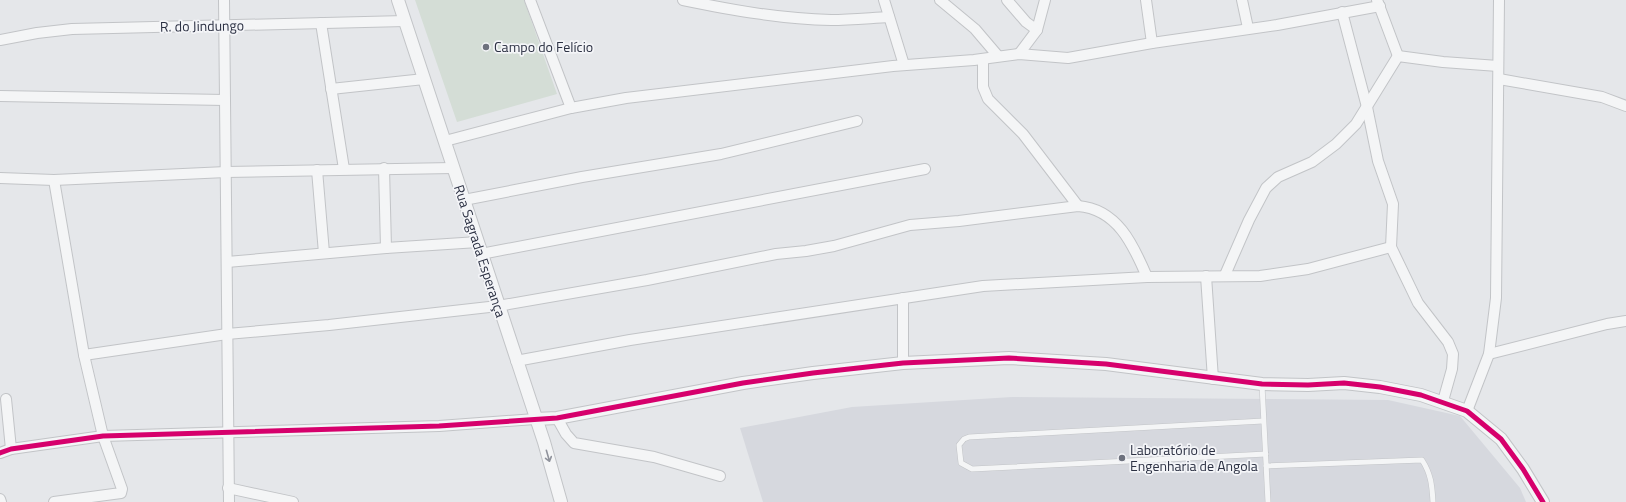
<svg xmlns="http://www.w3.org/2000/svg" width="1626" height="502" font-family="'Titillium Web',sans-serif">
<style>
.built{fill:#d6d8de}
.green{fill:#d4ddd6}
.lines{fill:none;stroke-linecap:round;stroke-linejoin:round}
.service-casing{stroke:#c2c4c7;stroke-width:6}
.minor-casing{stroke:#c2c4c7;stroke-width:12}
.tertiary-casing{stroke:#c2c4c7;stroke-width:14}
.service{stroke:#f4f5f6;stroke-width:5}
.minor{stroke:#f4f5f6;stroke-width:10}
.tertiary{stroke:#f4f5f6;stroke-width:12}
.cycleway-casing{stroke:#f4f5f8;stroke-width:8}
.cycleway{stroke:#d6006c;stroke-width:5}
.oneway{stroke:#90939c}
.poi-dot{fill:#6d717d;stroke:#f4f5f8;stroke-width:1.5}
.labels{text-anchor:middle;stroke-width:3.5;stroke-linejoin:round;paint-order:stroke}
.street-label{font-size:14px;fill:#2c3143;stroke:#f4f5f8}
.poi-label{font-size:14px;fill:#2c3143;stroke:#f4f5f8;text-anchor:start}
</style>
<rect width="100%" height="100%" fill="#e5e7ea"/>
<!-- built -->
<polygon class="built" points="1012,397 1388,400 1460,416 1520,488 1526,502 763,502 740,428 852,407"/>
<!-- green -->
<polygon class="green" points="415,0 524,0 557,94 457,122"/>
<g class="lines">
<!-- service casing -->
<g class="service-casing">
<g id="service">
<polyline points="1262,385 1268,502"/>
<polyline points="1263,421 969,437 964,439 959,445 961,463 972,469 1266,454"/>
<path d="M1266 466 1422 460C1431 474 1432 485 1433 502"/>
</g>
</g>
<!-- minor casing -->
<g class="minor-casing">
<g id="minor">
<polyline points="224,0 229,502"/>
<polyline points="530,0 571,108"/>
<path d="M683 0C732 10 781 19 831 20 850 20 870 18 889 17"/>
<polyline points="884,0 904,65"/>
<polyline points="940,0 975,29 998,56"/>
<polyline points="1007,0 1026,22 1037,30"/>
<polyline points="1146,0 1152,43"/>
<polyline points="1242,0 1248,28"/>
<polyline points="1377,0 1398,56"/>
<polyline points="1342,12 1367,107 1378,161 1393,204 1391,247 1418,303 1448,342 1453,354 1452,369 1443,401"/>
<polyline points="321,23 344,169"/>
<polyline points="0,40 37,33 72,29 405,21"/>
<polyline points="1019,54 1037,30 1045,0"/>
<polyline points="983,59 983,87 988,99 1023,134 1078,206"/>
<polyline points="1499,79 1602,97 1626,106"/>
<polyline points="331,89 424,79"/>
<polyline points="0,96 225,100"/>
<polyline points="445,141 571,108 626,98 893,66 974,60 1019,54 1068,58 1152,43 1277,25 1380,6"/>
<polyline points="384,168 386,248"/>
<polyline points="317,170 324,253"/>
<polyline points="0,178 54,180 226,172 453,168"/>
<polyline points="464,200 582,177 721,154 857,121"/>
<polyline points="481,254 925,169"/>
<polyline points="227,262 386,248 478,242"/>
<polyline points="1225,275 1249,220 1266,188 1278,177 1312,162 1336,144 1356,124 1398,56 1443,62 1498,66"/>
<polyline points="1206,276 1213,379"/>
<polyline points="903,298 903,363"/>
<polyline points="1489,354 1607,324 1626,321"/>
<path d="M84 355 227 334 329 325 498 306 647 280 776 254 806 251 834 246 910 225 959 221 1078 206C1117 209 1133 244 1147 277"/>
<polyline points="516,361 630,340 983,286 1147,277 1260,276 1308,269 1391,247"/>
<polyline points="6,399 11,449"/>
<polyline points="1467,411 1489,354 1496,298 1499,0"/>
<polyline points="557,418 566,434 574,443 654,457 720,476"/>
<polyline points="0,453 11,449 103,436 439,426 535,419"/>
<polyline points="228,488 293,502"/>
<polyline points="0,499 1,502"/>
<polyline points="54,502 121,493 122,489 103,436 84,355 54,180"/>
</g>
</g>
<!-- tertiary casing -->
<g class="tertiary-casing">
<g id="tertiary">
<polyline points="398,0 544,442 561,502"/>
<polyline points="535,419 557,418 743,383 813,373 903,363 1009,358 1106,364 1262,384 1308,385 1344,383 1380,387 1421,395 1467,411 1501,439 1523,469 1543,502"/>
</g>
</g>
<!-- service -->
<use href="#service" class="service"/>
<!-- minor -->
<use href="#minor" class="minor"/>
<!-- tertiary -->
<use href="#tertiary" class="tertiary"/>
<!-- cycleway casing -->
<g class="cycleway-casing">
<polyline id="cycleway" points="0,453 11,449 103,436 439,426 557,418 743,383 813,373 903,363 1009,358 1106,364 1262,384 1308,385 1344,383 1380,387 1421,395 1467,411 1501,439 1523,469 1543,502"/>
</g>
<!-- cycleway -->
<use href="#cycleway" class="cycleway"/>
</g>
<!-- one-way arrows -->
<defs><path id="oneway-shaft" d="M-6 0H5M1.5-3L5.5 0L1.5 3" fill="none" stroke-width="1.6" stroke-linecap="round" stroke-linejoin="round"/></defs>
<use class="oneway" href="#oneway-shaft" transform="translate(548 456) rotate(74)"/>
<!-- markers -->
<g class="poi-dot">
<circle cx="486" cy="47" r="4"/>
<circle cx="1122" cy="458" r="4"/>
</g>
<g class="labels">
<!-- street labels -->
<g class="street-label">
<text transform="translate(202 26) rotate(-1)" y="5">R. do Jindungo</text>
<text transform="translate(480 251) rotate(72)" y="5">Rua Sagrada Esperança</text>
</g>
<!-- poi labels -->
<g class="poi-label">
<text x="494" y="52">Campo do Felício</text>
<text x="1130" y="455">Laboratório de<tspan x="1130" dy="16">Engenharia de Angola</tspan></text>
</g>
</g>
</svg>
